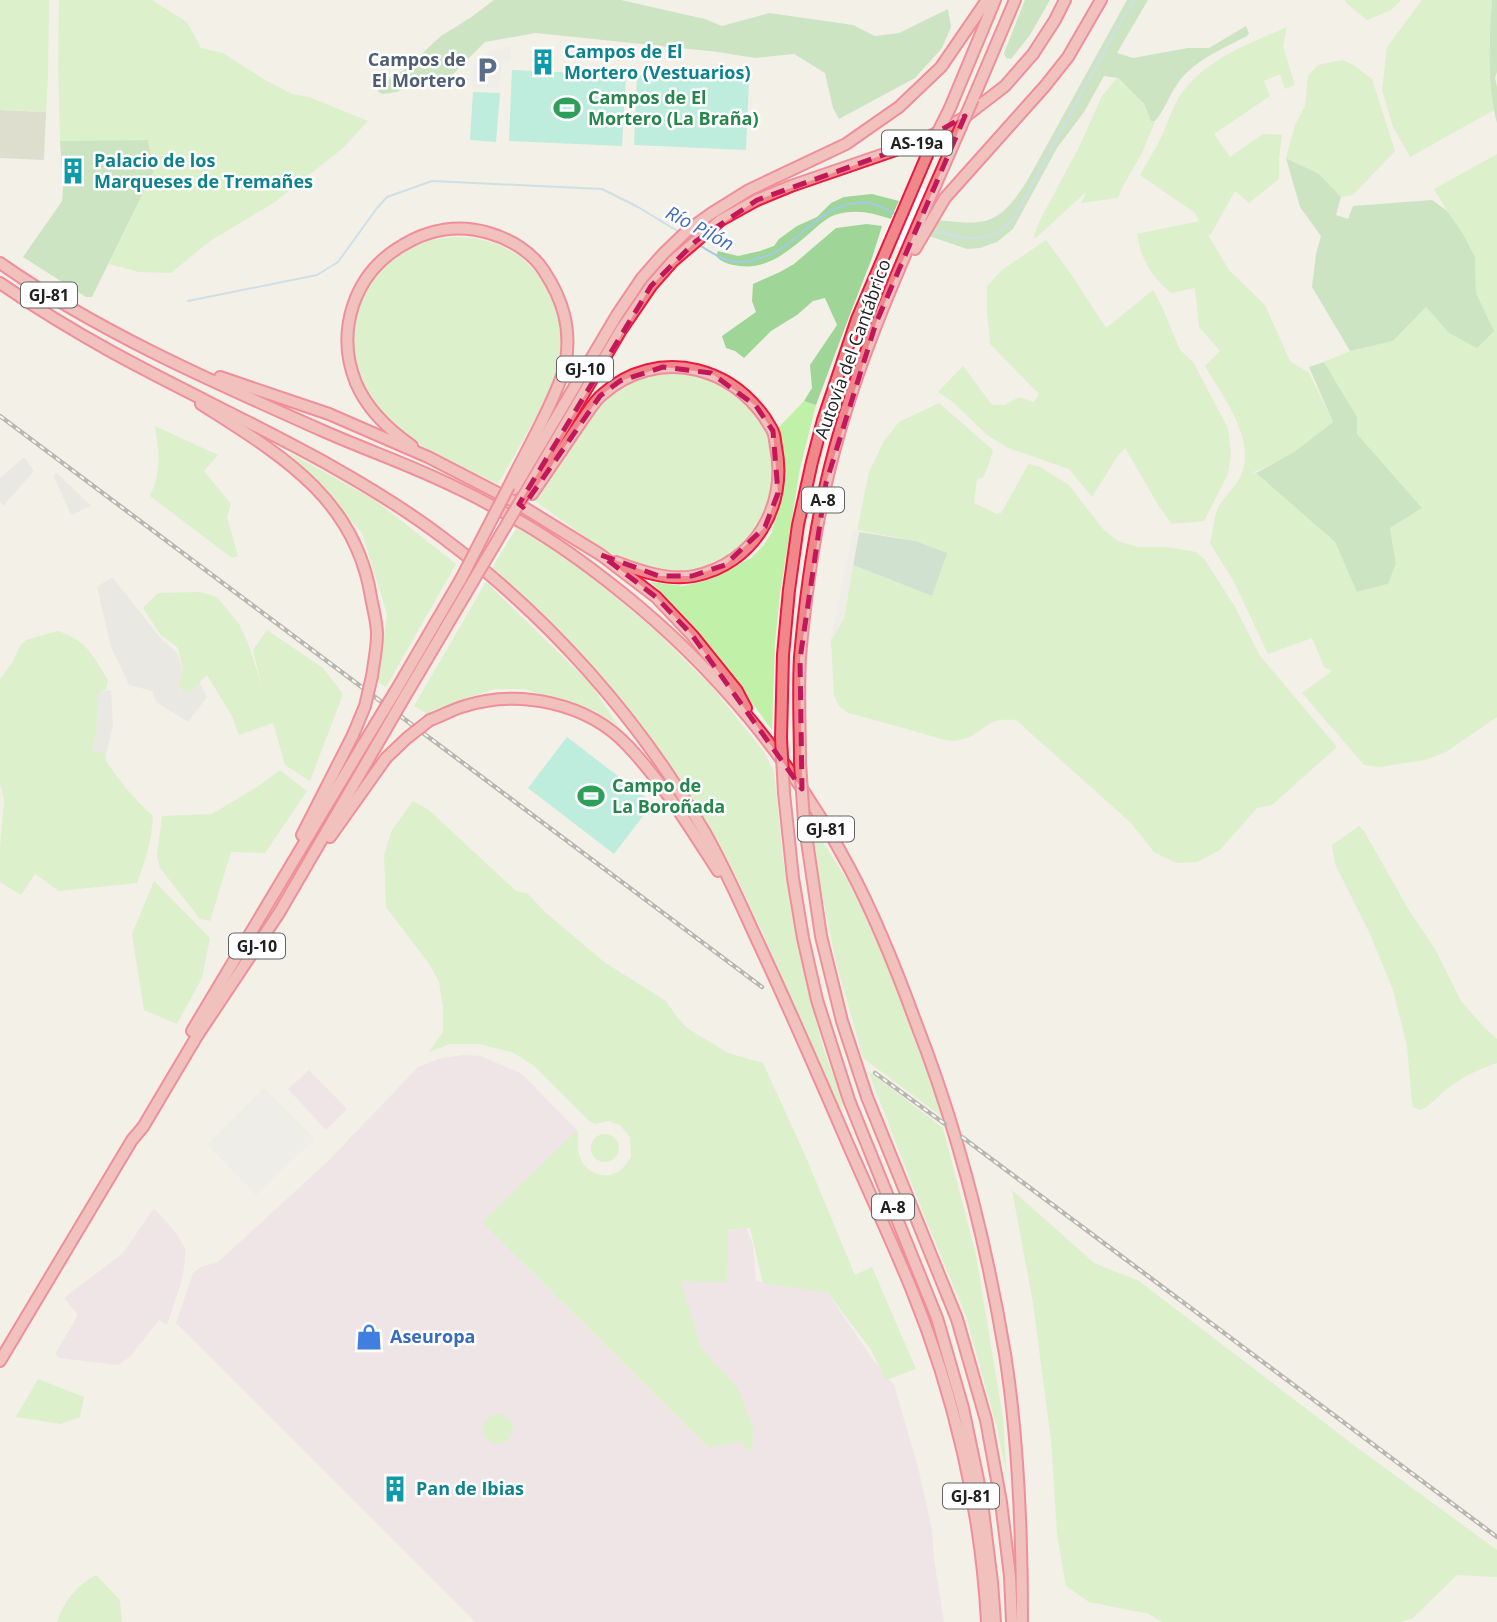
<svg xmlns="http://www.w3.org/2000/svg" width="1497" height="1622" font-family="'Open Sans',sans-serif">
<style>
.residential{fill:#dfdede}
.industrial{fill:#ecd8e5}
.construction{fill:#c5c8b1}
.grass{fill:#c1f0a9}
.forest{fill:#a0d598}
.cemetery{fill:#a6ceb2}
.pitch{fill:#7ee8d0}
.parking{fill:#e9e9e9}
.pier{fill:#fff}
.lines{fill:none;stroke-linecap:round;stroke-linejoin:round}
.stream{stroke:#a4cbe4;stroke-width:2}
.highway-casing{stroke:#ed173f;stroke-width:14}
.highway{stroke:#f0888b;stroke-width:10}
.rail-casing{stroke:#6f6f6f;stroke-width:4.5}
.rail{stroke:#fff;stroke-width:2;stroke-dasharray:5;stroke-linecap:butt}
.highway-bridge-casing{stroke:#ed173f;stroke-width:14;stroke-linecap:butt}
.highway-bridge{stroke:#f0888b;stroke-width:10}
.marked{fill:none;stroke:#c2185b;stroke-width:5;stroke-dasharray:14 9;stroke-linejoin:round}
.labels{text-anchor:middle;stroke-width:5;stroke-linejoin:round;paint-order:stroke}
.shield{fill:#fff;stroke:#646464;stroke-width:2}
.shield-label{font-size:16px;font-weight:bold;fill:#212121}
.culture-label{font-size:18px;font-weight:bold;fill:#0d838f;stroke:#fff;text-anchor:start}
.service-label{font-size:18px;font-weight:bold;fill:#4e5e75;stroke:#fff;text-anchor:end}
.leisure-label{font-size:18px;font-weight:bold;fill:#27864d;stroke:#fff;text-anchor:start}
.street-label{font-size:18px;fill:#212121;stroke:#fff}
.shop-label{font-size:18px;font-weight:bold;fill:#366cbe;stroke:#fff;text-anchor:start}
.water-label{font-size:19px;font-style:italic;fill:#426cbc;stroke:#fff}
</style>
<rect width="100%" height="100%" fill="#f2f0e7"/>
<!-- residential -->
<g class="residential">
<polygon points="24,457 34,471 3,506 0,501 0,478"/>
<polygon points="56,472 91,506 71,515 54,477"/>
<polygon points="112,577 164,642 176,651 183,669 178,689 190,691 199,681 207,697 188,722 156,702 152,691 129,685 111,647 97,587"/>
<polygon points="111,690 113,726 106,754 91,752 97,725 98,692"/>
</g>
<!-- industrial -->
<g class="industrial">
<polygon points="464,1055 481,1056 522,1074 577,1130 483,1222 740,1441 751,1453 754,1430 695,1347 678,1280 723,1232 746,1227 753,1245 756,1281 825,1289 874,1361 894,1385 918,1467 932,1530 934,1559 944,1622 475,1622 176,1323 193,1273 201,1267 218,1262 327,1162 418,1067 441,1058"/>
<polygon points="309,1070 347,1109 326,1130 288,1089"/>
<polygon points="154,1208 176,1233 185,1248 185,1260 182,1280 167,1325 159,1320 130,1357 118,1365 59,1358 55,1354 78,1315 64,1298 123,1253"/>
</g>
<!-- construction -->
<polygon class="construction" points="0,110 46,112 44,160 0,158"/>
<!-- grass -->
<g class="grass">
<polygon points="0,0 49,0 48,76 46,112 0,110"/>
<polygon points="59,0 152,0 187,22 201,48 223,53 267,81 292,94 309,97 368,121 343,148 275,202 210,241 171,273 139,272 109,264 154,171 148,140 60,141 58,64"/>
<polygon points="1345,0 1401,0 1391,10 1367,20 1346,3"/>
<polygon points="1422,0 1492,0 1489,43 1494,110 1410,157 1393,127 1382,90 1387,47"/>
<path d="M1287 27 1283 47 1295 85 1285 89 1280 74 1264 81 1270 96 1214 134 1230 157 1263 134 1282 135 1279 158V179L1249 203 1235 191 1211 234 1208 235 1229 270 1265 305 1290 361 1309 373 1333 422 1294 452 1258 471 1252 472 1256 473 1335 542 1358 592 1388 584 1396 564 1390 528 1421 508 1356 434 1357 417 1324 362 1350 351 1393 341 1426 307 1449 333 1476 293 1475 257 1434 189 1497 154V717L1446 752 1425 760 1379 767 1364 765 1302 693 1332 671 1324 667 1312 638 1268 654 1234 582 1210 543C1213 532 1214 516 1219 506 1226 494 1239 484 1243 470 1253 434 1222 396 1205 366L1220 351 1199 327 1195 288 1171 293C1150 275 1142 261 1137 234L1199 221 1195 213 1140 175C1146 164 1153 153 1159 142 1166 128 1171 111 1179 97 1203 60 1248 44 1287 27Z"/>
<polygon points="1342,60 1352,64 1372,79 1395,151 1353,195 1341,197 1319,174 1286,158 1295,125 1305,106 1308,76 1318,65"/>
<polygon points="1117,78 1144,104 1151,120 1155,121 1142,153 1122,188 1118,198 1081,203 1087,191 1037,237 1033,238 1040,220 1079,147 1102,96"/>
<path d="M453 237 473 238 495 243 519 255 538 275 552 295 562 326V353L556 382 498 484C463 467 425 452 395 426 348 385 335 316 381 269 389 261 400 251 411 246 424 240 439 239 453 237Z"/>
<polygon points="1046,240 1071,274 1106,328 1153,290 1162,307 1180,350 1193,362 1228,428 1231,454 1228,474 1204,521 1172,524 1160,508 1125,448 1117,457 1092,497 1069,469 1008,448 987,435 953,402 938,392 963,366 992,405 1005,405 1019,397 1034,402 1039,394 990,344 987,312 987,286 1002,270"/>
<path d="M672 372C683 373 694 373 704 376 763 394 793 468 761 523 749 543 730 557 709 565 693 572 673 574 657 571 610 560 572 527 534 500L596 410 615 391 646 376Z"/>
<polygon points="804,401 816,405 800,468 780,594 775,643 772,730 714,651 651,582 683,586 708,580 751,558 763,546 772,532 784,481 785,461 778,428"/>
<path d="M939 403 993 450 989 464 983 478 977 479 974 503 997 514 1001 513 1023 474 1028 464 1038 466 1068 484 1103 529 1118 541 1138 547H1167L1196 552 1205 560 1235 607 1260 656 1337 747 1272 805 1257 808 1220 850 1197 862 1176 863 1154 852 1130 822 1016 720C984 716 984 735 960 740 947 743 930 735 917 732 894 725 871 719 848 713L839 706 834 696 831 640 844 619 853 565 932 596 915 541 857 530 869 472 884 441 899 422Z"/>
<path d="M155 426 218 455 204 471 231 504 227 517 238 556 232 558 150 496C162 469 159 453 155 426Z"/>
<polygon points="288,452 375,500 456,564 386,687 378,682 387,614 362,533"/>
<path d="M518 526 580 568 656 631 712 687 765 753 774 772 783 858 792 915 808 989 823 1047 839 1091 843 1111 831 1095C800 1024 773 951 738 881 680 764 590 652 490 568Z"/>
<polygon points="486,582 590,683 618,726 595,711 524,689 494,689 459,701 429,715 414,706"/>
<polygon points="200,592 217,597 239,624 248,643 262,687 253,650 267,630 323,668 343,694 310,781 285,765 273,723 239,735 232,716 207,675 190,692 178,688 183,669 178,648 160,634 143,608 158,593"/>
<path d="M57 631C86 639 93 656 108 680L106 689 98 693 97 725 92 751 106 754 105 759C118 780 134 799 153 816 152 840 145 861 137 883L59 891 35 874 21 895 0 882V848L4 799 0 784V679L12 663 20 646 26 640Z"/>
<polygon points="280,770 307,791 265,853 231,852 210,921 200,919 160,868 157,856 162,816 212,814 260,785"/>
<path d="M413 801 429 810 516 891 527 893 545 912 604 962 666 1001 677 1017 687 1028 728 1053 763 1063 805 1155 855 1275 872 1267 916 1369 886 1380 871 1350 828 1293 763 1283 750 1228 728 1230 727 1282 681 1281 701 1348 738 1388 754 1430 751 1453 740 1441 709 1448 482 1222 577 1130C580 1139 576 1147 580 1157 584 1171 602 1180 616 1173 622 1170 627 1163 631 1157L630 1137 620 1125 608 1121 595 1124 588 1120 534 1066 514 1053 479 1044H450L429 1052 443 1032V1007L439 982 430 965 386 907 384 855 392 830Z"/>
<polygon points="812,825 846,878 879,941 916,1035 945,1119 863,1058 836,962 820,885"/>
<path d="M1359 826 1364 831 1410 912 1435 949 1461 1001 1484 1027 1497 1039V1063C1479 1069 1462 1077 1447 1089 1438 1096 1431 1105 1421 1110L1413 1107 1412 1102 1407 1046 1393 990 1370 934 1335 864 1332 845Z"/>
<polygon points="154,881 210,938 202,978 177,1024 144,1010 132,934"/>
<polygon points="868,1071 943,1128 976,1255 1003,1418 1007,1478 997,1428 966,1316 924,1215"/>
<circle cx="605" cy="1148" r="14"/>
<polygon points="1012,1190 1094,1263 1139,1281 1359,1449 1497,1550 1497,1577 1457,1575 1413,1618 1400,1622 1162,1622 1149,1614 1089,1602 1066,1586 1057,1534 1051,1440 1033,1303"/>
<polygon points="38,1379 84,1397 80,1417 61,1424 16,1417"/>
<circle cx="498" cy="1429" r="15"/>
<path d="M96 1575 120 1600 122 1622H57C63 1602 77 1585 96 1575Z"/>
</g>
<!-- forest -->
<g class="forest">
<polygon points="494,0 621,0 705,19 722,26 769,13 853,25 875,36 899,33 948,9 951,27 942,48 915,78 839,119 833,108 825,73 794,54 755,58 718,52 536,33 485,42 450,77 422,82 396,92 383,94 378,92 380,85 404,70 441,36 470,18"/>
<polygon points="1025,0 1050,0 1030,35 1011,59 1006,58 1004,53"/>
<path d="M1127 0H1148L1117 53 1133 58 1188 48H1209L1246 26 1249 33 1247 36C1223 49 1194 60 1178 83 1169 95 1165 110 1155 121H1151L1144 104 1118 78 1104 76 1084 112 1057 148 1013 229 997 242 980 248 967 249 929 236 938 220C988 226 999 224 1027 181Z"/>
<path d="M1492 0H1497V72L1495 78 1497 87V123C1487 84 1489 40 1492 0Z"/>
<polygon points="148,140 154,171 92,297 86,297 23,257 62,201 63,189 60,141"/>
<polygon points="1286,158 1319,174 1341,197 1336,215 1348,219 1353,206 1432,200 1447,211 1463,234 1475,257 1476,293 1494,331 1477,348 1449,333 1426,307 1393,341 1350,351 1312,287 1316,254 1321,236 1300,207"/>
<path d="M872 194 899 201 891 219C873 213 857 209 838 214 827 217 819 225 811 232 791 249 768 270 740 266 731 265 722 263 716 256L718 251 738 256 760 251 774 246 779 239 797 226 817 217 831 203 844 197Z"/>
<polygon points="867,224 882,226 872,258 849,317 816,405 804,401 812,388 810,365 837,325 825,298 813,301 797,315 771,331 744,358 735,351 726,348 722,336 756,312 752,301 753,284 780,272 794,264 836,228"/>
<polygon points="1324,362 1357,417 1357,434 1422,508 1390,528 1396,564 1388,584 1357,592 1335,542 1256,473 1294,452 1333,422 1309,367"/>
</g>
<!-- cemetery -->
<polygon class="cemetery" points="859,532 915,541 947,553 932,596 853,565"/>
<!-- pitch -->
<g class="pitch">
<polygon points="512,70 626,75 622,146 509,141"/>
<polygon points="637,75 749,80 746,150 634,145"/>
<polygon points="473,92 500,93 496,142 470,140"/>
<polygon points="567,737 653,803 614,854 528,788"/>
</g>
<!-- parking -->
<g class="parking">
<polygon points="511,46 511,60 503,61 498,88 471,87 472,66 489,52"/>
<polygon points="853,529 859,532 844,619 831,640"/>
<polygon points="264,1088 315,1139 256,1195 207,1144"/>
</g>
<!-- pier -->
<g class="pier">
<polygon points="909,181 950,201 918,255 882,238"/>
<polygon points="503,483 532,501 479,589 455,575"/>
</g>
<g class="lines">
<!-- stream -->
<g class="stream">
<path d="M932 229C951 237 975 242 994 234 1001 231 1007 224 1013 220L1112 37 1134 0"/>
<path d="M699 245C709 251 725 262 738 262 749 262 770 256 779 250 808 232 833 195 873 204 881 206 890 212 898 215"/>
<polyline points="188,301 317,275 338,262 377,208 387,197 432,181 602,189 638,207 679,232"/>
</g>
<!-- highway casing -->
<g class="highway-casing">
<g id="highway">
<polyline points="973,99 1015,0"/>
<polyline points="950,108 995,0"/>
<polyline points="915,249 945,198 1045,86 1068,57 1101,0"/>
<path d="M0 263C99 332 211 381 321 430 366 450 413 466 457 488 479 498 501 511 523 523 557 543 590 567 621 592 715 667 794 763 850 869 876 918 897 971 916 1023 958 1130 986 1241 1005 1354 1019 1442 1022 1533 1022 1622"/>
<path d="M0 283C36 308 74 331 112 352 223 413 341 461 442 537 548 616 638 717 704 831 724 866 741 905 758 942 788 1006 816 1070 844 1135 866 1186 890 1237 911 1288 954 1393 981 1509 987 1622"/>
<polyline points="220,377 329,414 428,457 515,502 601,555 656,597 692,635 737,691 746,708"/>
<path d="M201 404C279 454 355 497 371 597 373 609 377 622 377 634 377 648 374 662 372 676"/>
<path d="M412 446C389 430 367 409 356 383 335 331 354 273 403 245 429 229 459 224 489 233 510 239 532 252 544 271 563 300 571 327 566 361 565 370 561 378 558 386 544 421 525 453 509 486"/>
<polyline points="514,489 617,315 642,278 663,254 687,231 712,213 749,190 846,144 899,107 941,67 987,0"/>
<path d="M532 494C549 469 566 444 583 419 589 411 595 400 603 394 629 371 663 362 697 370 726 377 748 394 765 418 767 422 771 427 773 432 775 436 775 442 776 447 788 506 754 564 694 576 668 581 640 571 616 562"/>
<polyline points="524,495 621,330 651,286 673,261 721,220 757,200 791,186 922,141 962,119 1005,86 1033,54 1055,20 1065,0"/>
<polyline points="395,692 461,579"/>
<polyline points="404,698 472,583"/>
<path d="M430 720C442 716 453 709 465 706 520 689 588 703 628 746 663 783 690 828 718 871"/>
<polyline points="781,738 783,655 789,590 798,525 812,462 823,420 857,319 931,146"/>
<path d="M800 763C800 728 798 692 800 657 805 600 813 541 826 484 853 364 907 251 956 138"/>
<polyline points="784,793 793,878 803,938 817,1000 849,1100 937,1318 963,1408 981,1494 992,1582 995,1622"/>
<polyline points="804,821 821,936 842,1021 867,1097 957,1319 986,1420 1001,1502 1010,1576 1012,1622"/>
<polyline points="302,835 353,735"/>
<polyline points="330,837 386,758"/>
<polyline points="192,1031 364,743"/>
<polyline points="0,1361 132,1140 143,1127 197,1036 279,913 375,748"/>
</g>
</g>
<!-- highway -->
<use href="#highway" class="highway"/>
<!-- rail casing -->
<g class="rail-casing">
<g id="rail">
<polyline points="0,416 762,987"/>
<polyline points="875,1073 945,1124"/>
<polyline points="962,1137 1497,1537"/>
</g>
</g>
<!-- rail -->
<use href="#rail" class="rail"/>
<!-- highway-bridge casing -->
<g class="highway-bridge-casing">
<g id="highway-bridge">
<polyline points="956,138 973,99"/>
<polyline points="931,146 950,108"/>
<polyline points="461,579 509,486"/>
<polyline points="472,583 524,495"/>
<polyline points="353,735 365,706 372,676"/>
<polyline points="781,738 784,793"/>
<polyline points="364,743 395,692"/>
<polyline points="375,748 404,698"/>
<polyline points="386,758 407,738 430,720"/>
<polyline points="800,763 804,821"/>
</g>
</g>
<!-- highway-bridge -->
<use href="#highway-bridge" class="highway-bridge"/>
</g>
<!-- marked area -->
<path d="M0 0H1497V1622H0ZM965 116 876 323 826 483 800 659 802 789 692 635 656 597 601 555 659 576H692L725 565 765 527 778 493 773 431 756 406 711 373 663 367 620 381 600 396 523 507 519 504 651 286 696 241 757 200 922 141Z" fill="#f2f0e7" fill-opacity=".55" fill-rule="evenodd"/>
<path class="marked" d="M965 116 876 323 826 483 800 659 802 789 692 635 656 597 601 555 659 576H692L725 565 765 527 778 493 773 431 756 406 711 373 663 367 620 381 600 396 523 507 519 504 651 286 696 241 757 200 922 141Z"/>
<!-- icons -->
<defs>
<g id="building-bare" transform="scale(2.1)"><path d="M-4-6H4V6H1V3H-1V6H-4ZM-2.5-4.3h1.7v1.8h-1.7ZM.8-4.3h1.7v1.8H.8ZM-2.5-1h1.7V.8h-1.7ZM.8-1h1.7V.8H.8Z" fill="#0f9aa8" stroke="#fff" stroke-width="2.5" paint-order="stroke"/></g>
<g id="parking-bare" transform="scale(2.1)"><path d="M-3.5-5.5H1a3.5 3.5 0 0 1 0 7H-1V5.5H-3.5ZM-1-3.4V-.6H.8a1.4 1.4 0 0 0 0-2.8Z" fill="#5c6f8a" stroke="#fff" stroke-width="2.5" paint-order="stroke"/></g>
<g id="stadium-bare" transform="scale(2.1)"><path d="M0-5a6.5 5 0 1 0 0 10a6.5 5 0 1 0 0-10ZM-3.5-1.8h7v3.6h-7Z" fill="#2e9e5b" stroke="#fff" stroke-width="2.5" paint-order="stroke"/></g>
<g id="shop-bare" transform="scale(2.1)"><path d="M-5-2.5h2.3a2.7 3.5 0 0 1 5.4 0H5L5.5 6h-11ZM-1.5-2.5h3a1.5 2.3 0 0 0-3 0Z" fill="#3f7fe0" stroke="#fff" stroke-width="2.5" paint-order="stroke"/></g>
</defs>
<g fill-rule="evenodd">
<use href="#building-bare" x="543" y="62"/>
<use href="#parking-bare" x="487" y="70"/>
<use href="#stadium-bare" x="567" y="108"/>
<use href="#building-bare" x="73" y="171"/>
<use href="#stadium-bare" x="591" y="796"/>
<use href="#shop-bare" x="369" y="1337"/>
<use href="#building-bare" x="395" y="1489"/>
</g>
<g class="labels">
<!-- shield labels -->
<g class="shield">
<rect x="882" y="130.5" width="70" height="25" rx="5"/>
<rect x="21" y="282.5" width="56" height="25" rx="5"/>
<rect x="557" y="356.5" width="56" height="25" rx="5"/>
<rect x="802" y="487.5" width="42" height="25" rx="5"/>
<rect x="798" y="816.5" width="56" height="25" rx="5"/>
<rect x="229" y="933.5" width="56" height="25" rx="5"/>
<rect x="872" y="1194.5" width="42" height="25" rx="5"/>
<rect x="943" y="1483.5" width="56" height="25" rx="5"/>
</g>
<g class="shield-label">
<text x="917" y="149">AS-19a</text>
<text x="49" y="301">GJ-81</text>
<text x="585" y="375">GJ-10</text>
<text x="823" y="506">A-8</text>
<text x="826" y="835">GJ-81</text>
<text x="257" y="952">GJ-10</text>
<text x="893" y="1213">A-8</text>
<text x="971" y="1502">GJ-81</text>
</g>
<!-- culture labels -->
<g class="culture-label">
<text x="564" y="58">Campos de El<tspan x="564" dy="21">Mortero (Vestuarios)</tspan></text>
<text x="94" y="167">Palacio de los<tspan x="94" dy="21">Marqueses de Tremañes</tspan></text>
<text x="416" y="1495">Pan de Ibias</text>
</g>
<!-- service labels -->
<g class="service-label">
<text x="466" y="66">Campos de<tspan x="466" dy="21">El Mortero</tspan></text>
</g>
<!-- leisure labels -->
<g class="leisure-label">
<text x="588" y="104">Campos de El<tspan x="588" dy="21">Mortero (La Braña)</tspan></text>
<text x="612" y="792">Campo de<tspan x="612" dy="21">La Boroñada</tspan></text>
</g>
<!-- street labels -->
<g class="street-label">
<text transform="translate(853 349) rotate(-70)" y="6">Autovía del Cantábrico</text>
</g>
<!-- shop labels -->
<g class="shop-label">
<text x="390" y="1343">Aseuropa</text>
</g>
<!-- water labels -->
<g class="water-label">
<text transform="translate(700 228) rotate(28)" y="7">Río Pilón</text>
</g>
</g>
</svg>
